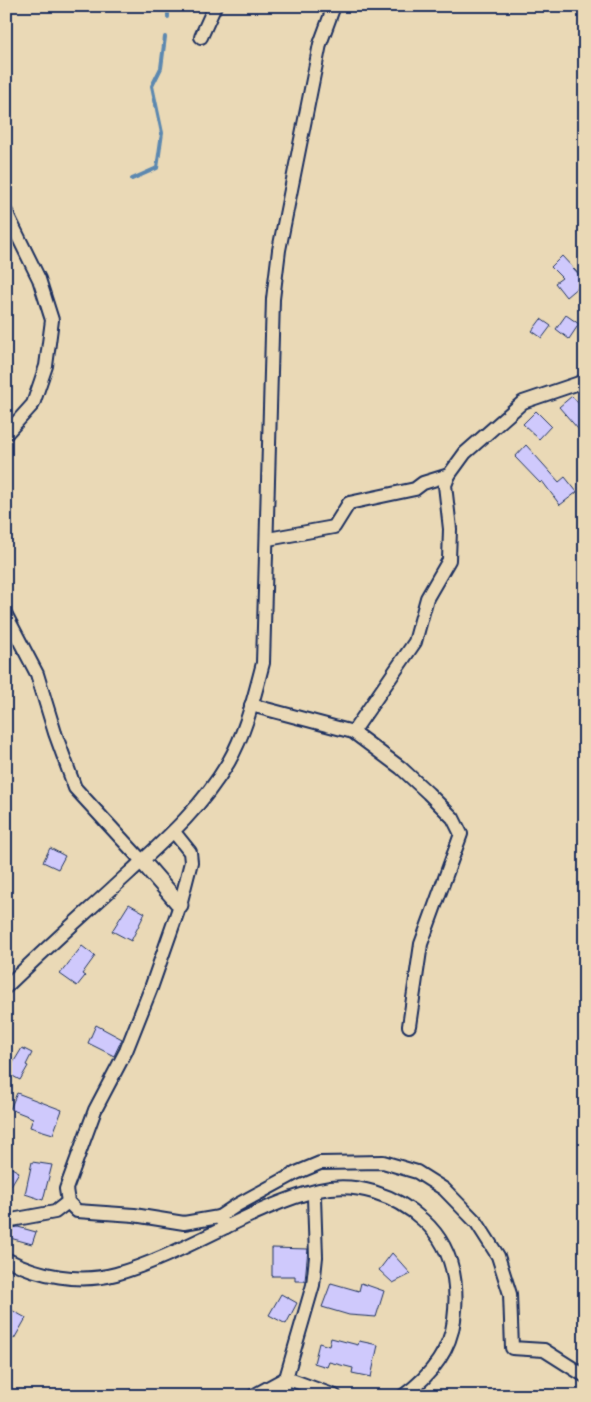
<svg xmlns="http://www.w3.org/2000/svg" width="591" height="1402" font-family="'Comic Neue',sans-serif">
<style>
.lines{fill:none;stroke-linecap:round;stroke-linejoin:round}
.stream{stroke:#5c88b0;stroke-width:4}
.building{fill:#cfc9fc;stroke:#1b2f5e}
.minor-casing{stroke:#1b2f5e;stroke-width:16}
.major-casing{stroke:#1b2f5e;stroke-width:19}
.minor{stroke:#ead9b6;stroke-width:12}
.major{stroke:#ead9b6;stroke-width:15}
</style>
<rect width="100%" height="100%" fill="#ead9b6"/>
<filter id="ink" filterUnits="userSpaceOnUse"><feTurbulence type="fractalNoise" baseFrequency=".02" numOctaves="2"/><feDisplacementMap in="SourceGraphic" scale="10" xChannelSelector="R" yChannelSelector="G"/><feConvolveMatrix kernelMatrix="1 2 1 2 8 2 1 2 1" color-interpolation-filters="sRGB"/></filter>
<g filter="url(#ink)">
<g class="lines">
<!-- stream -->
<g class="stream">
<polyline points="168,17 168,6"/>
<polyline points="132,179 157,168 162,133 152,86 161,68 165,37"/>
</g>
</g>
<!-- building -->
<g class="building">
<polygon points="562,256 585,281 566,297 555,283 562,278 551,267"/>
<polygon points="566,315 579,324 569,339 556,329"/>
<polygon points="541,319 551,326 542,338 532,331"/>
<polygon points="572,396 585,411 585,437 559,407"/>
<polygon points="536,411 551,426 539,439 523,424"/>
<polygon points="526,445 559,482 565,477 577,492 560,505 542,481 540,483 515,457"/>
<polygon points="50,848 65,856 58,869 43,862"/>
<polygon points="129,904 145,913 131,941 112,931"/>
<polygon points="82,946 95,956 82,974 85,976 77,986 60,974"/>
<polygon points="96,1025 122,1039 114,1056 88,1043"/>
<polygon points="22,1048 32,1053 26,1065 28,1066 20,1080 7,1073"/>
<polygon points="17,1093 62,1110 53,1134 30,1127 33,1118 10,1109"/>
<polygon points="32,1162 52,1165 43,1200 25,1194"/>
<polygon points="6,1165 19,1172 6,1194"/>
<polygon points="18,1227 36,1232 32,1244 10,1238 13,1228"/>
<polygon points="272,1248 308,1249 305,1281 295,1281 295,1276 272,1276"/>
<polygon points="392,1253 411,1274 393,1283 379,1270"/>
<polygon points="331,1283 359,1291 361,1283 384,1291 376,1317 349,1315 322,1307"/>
<polygon points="281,1294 297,1303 286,1324 269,1315"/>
<polygon points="6,1307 26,1318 14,1339 6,1335"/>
<polygon points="331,1338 358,1345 359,1341 378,1345 371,1377 352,1373 353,1368 329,1362 327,1367 314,1363 319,1343 329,1346"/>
</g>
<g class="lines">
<!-- minor casing -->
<g class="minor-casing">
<g id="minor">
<polyline points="201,37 215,6"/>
<polyline points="6,212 39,279 52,320 46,366 33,404 6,434"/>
<polyline points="268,539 334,527 349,503 415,489 423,483 449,475"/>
<polyline points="6,615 37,674 55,733 75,788 142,861"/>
<polyline points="251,705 353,732 401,768 428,793 453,818 461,834 421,944 409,1026"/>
<polyline points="353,732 415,642 427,598 449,560 450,529 445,485 449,475 465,453 523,402 585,381"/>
<polyline points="174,832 190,852 191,862 180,905 151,988 126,1051 95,1110 66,1189 68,1202 77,1211 134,1215 184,1223 219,1217 226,1227"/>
<path d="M6 987C46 948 88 911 129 873 166 839 202 807 228 763 246 732 254 697 263 663L273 299 279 250 320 44 334 6"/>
<polyline points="311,1193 314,1197 316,1257 313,1285 286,1378 335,1396"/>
<polyline points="219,1217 237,1205 296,1173 320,1163 383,1162 417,1172 444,1189 477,1223 498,1256 510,1294 512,1348 544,1350 585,1376"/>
<polyline points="6,1221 55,1212 68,1202"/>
<path d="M6 1259C38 1276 80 1284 116 1274 186 1254 250 1207 319 1190 355 1181 396 1195 423 1220 452 1246 459 1282 454 1320 450 1352 429 1377 403 1396"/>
<polyline points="253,1396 286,1378 282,1396"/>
</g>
</g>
<!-- major casing -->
<g class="major-casing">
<polyline id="major" points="142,861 180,905"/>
</g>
<!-- minor -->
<use href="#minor" class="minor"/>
<!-- major -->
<use href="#major" class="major"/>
</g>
</g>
<!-- margin -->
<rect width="591" height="1402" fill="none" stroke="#ead9b6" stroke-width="25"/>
<rect x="12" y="12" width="566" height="1377" fill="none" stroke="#1b2f5e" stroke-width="2" filter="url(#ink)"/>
</svg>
